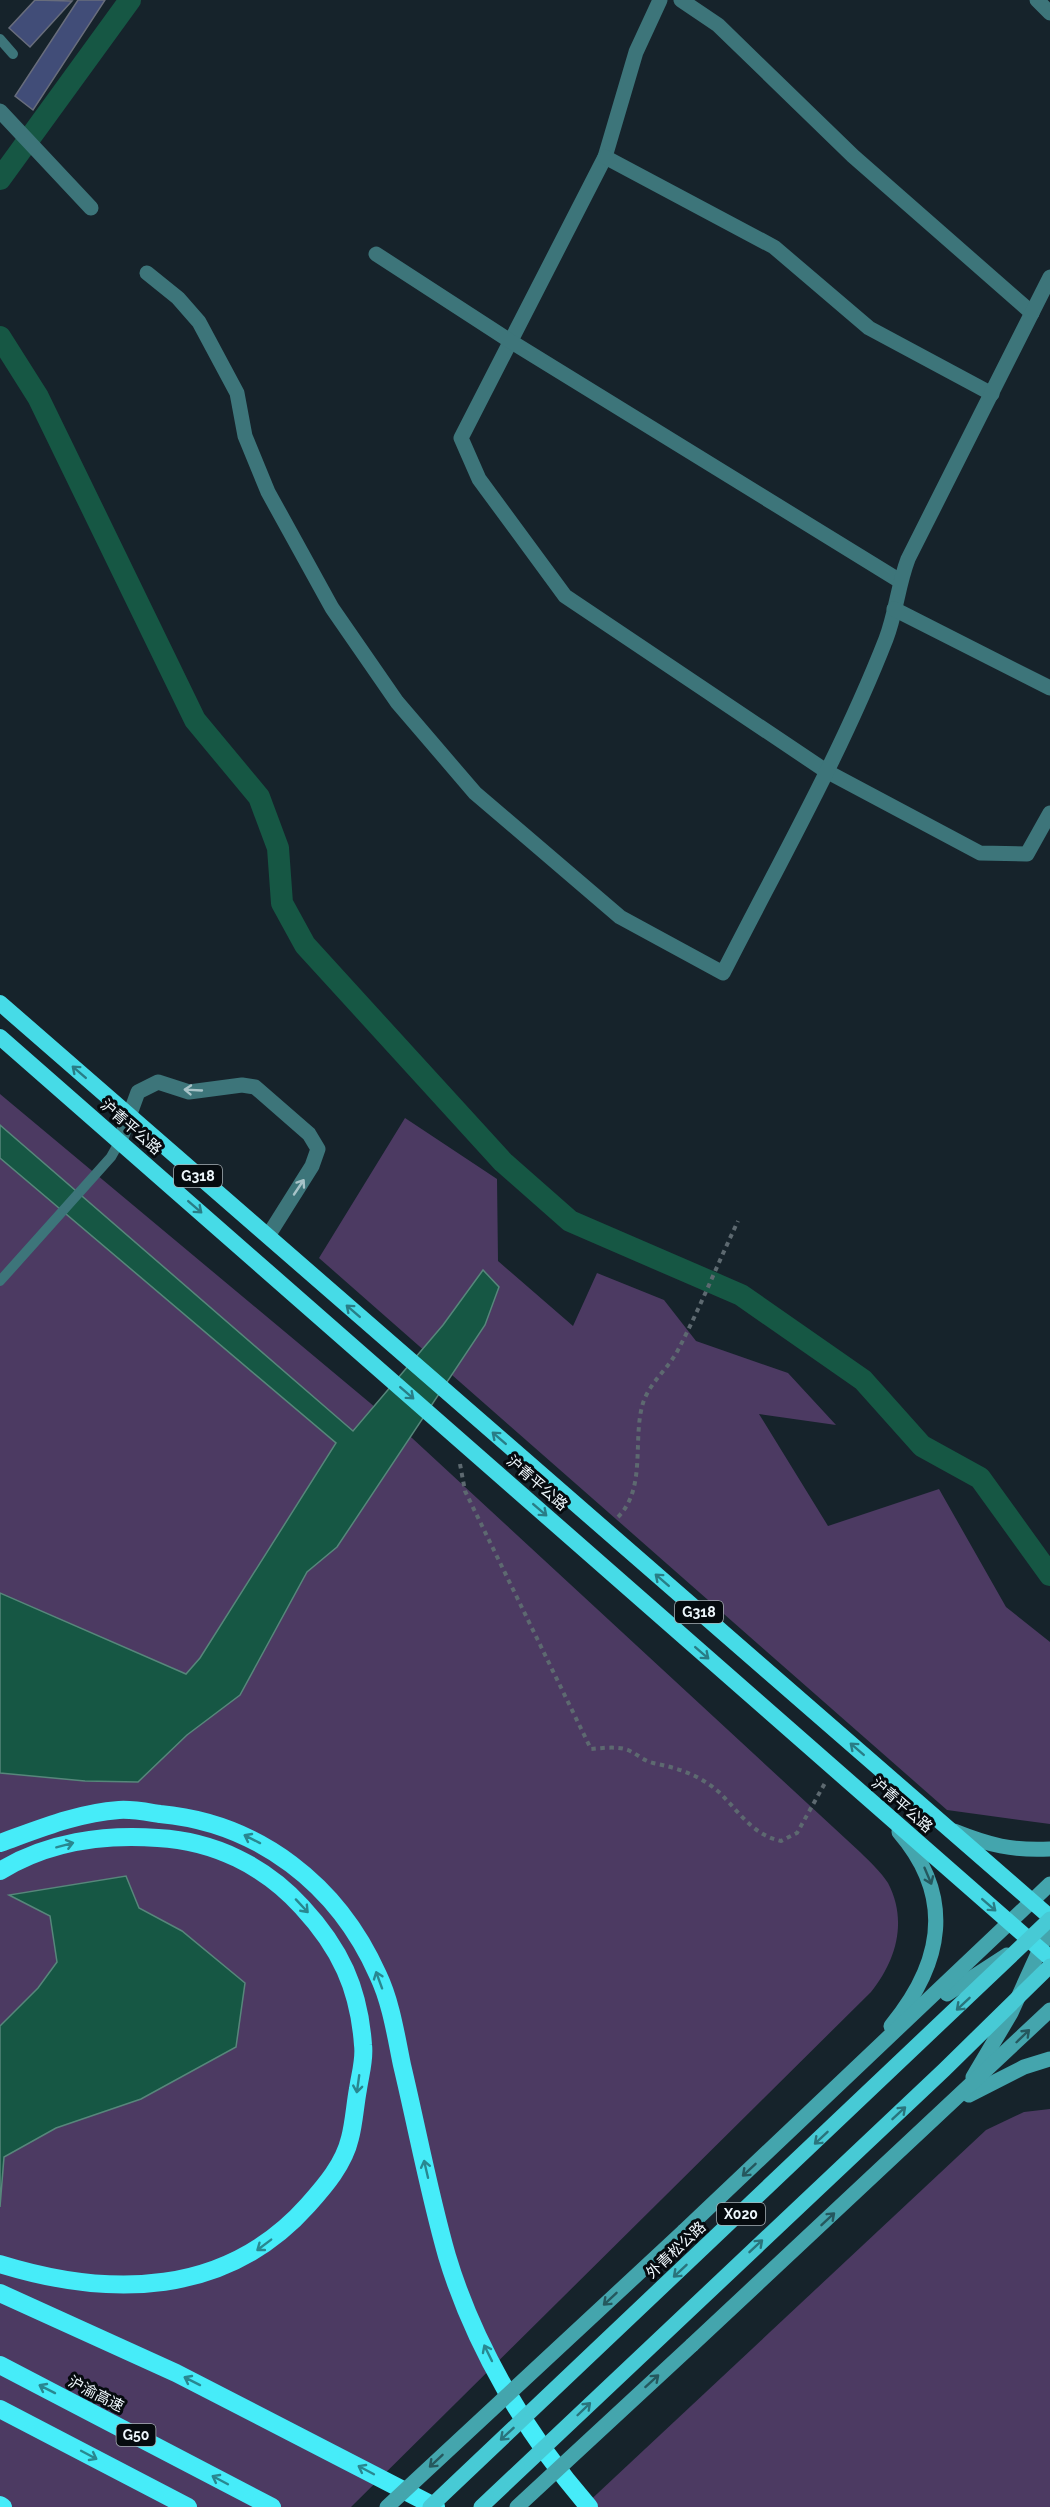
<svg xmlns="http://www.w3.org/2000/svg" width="1050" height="2507" font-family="Raleway,'Noto Sans SC',sans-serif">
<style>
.green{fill:#4c3a62}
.water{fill:#165744;stroke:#57877b;stroke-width:1.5}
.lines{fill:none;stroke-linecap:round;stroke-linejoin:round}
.canal{stroke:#165744;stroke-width:22}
.building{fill:#414d78;stroke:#686d7c;stroke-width:1.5}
.path{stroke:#5d6970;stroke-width:4;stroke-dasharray:4.5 4.5;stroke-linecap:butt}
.service{stroke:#3d757a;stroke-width:10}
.minor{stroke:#3d757a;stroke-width:15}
.secondary{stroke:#44a5ad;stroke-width:15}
.trunk{stroke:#46dbe7;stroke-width:16}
.motorway{stroke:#46ecf9;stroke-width:18}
.secondary-bridge{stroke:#44a5ad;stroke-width:15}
.primary-bridge{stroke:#47cad5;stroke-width:15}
.oneway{stroke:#297d86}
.oneway2{stroke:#a7c3c8}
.oneway3{stroke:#298790}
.oneway4{stroke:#25585e}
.oneway5{stroke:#2a747c}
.labels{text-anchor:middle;stroke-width:6;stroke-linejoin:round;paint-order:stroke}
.shield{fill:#060b0f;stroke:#a8b0b5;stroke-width:1.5}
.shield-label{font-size:14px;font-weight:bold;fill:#eef7fc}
.street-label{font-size:15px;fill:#eef7fc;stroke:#060b0f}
</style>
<rect width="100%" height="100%" fill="#16232b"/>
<!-- green -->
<g class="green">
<path d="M0 1094 412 1438 860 1852C869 1861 881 1872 888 1883 908 1921 896 1961 871 1992L351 2507H0Z"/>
<polygon points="405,1118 497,1179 498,1261 573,1326 597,1273 664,1300 696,1341 788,1373 836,1425 759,1414 828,1526 939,1489 1006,1607 1050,1642 1050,1824 947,1810 319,1258"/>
<polygon points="1050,2109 1050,2507 583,2507 986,2130 1024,2112"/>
</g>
<!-- water -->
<g class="water">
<polygon points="0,1125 353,1431 443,1325 483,1270 499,1287 485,1325 337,1547 307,1572 240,1695 187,1735 138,1782 85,1781 0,1773 0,1593 186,1674 200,1658 336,1443 0,1158"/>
<polygon points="126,1876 139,1908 182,1931 245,1983 236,2047 141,2099 56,2128 4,2157 0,2207 0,2026 38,1988 57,1962 50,1916 9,1895"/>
</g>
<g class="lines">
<!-- canal -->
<g class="canal">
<polyline points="0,179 130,0"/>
<polyline points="0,337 38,397 195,720 259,797 278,848 282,903 305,945 503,1162 570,1221 741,1295 863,1380 922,1446 980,1478 1050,1575"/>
</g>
</g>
<!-- building -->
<g class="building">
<polygon points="35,0 72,1 30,47 9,28"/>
<polygon points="78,0 105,0 33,110 15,96"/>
</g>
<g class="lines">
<!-- path -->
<g class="path">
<path d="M460 1464 465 1491 591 1749C603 1748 617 1746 628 1750 637 1754 644 1761 653 1763 678 1768 700 1775 720 1793 739 1812 753 1835 781 1841L797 1833 825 1783"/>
<path d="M618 1517C647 1488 632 1439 643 1403 650 1382 668 1369 678 1350 700 1308 718 1263 738 1221"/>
</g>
<!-- service -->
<g class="service">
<polyline points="0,39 13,54"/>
<polyline points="0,1281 111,1157 120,1141"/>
</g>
<!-- minor -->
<g class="minor">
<polyline points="660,0 636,52 605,157 461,438 479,479 565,596 826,771 980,853 1027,854 1050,813"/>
<polyline points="681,0 718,25 853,156 1032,313"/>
<polyline points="1037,0 1050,13"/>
<polyline points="0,111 91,208"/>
<polyline points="605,157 774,247 869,328 992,394"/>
<polyline points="376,254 510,341 900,581"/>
<path d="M147 273 178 298 199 322 237 393 245 436 268 492 332 608 397 702 475 793 620 917 723 973C779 863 841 754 886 639 896 613 898 585 908 559L1050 277"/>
<polyline points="894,609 1050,688"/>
<polyline points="120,1141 138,1092 158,1082 189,1092 242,1085 255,1087 309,1134 318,1149 312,1166 268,1236"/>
</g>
<!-- secondary -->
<g class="secondary">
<path d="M954 1831C989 1845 1012 1851 1050 1849"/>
<polyline points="947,1994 1007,1955"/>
<path d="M891 2026C943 1963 955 1897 899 1832"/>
<polyline points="973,2077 1011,2013 1050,1927"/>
<polyline points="969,2095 1024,2067 1050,2059"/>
<polyline points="684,2231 1050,1884"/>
<polyline points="692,2345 1050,2010"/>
</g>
<!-- trunk -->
<g class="trunk">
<polyline points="0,1003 1050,1917"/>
<polyline points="0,1037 1050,1958"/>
</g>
<!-- motorway -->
<g class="motorway">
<path d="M0 1843C39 1829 77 1813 119 1810 132 1809 147 1812 160 1814 259 1823 338 1885 378 1975 391 2002 396 2036 402 2065 417 2128 429 2193 447 2256 474 2346 528 2437 589 2507"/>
<path d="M0 1871C47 1842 104 1834 158 1838 214 1841 265 1866 302 1907 340 1948 359 1988 363 2045 365 2059 360 2075 358 2089 355 2105 354 2123 350 2138 344 2164 325 2186 308 2205 226 2297 110 2298 0 2264"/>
<polyline points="0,2293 176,2373 436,2507"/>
<polyline points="0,2365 272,2507"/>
<polyline points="0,2409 188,2507"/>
<polyline points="0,2505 3,2507"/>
</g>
<!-- secondary-bridge -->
<g class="secondary-bridge">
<polyline points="387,2507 684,2231"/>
<polyline points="517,2507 692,2345"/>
</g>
<!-- primary-bridge -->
<g class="primary-bridge">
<polyline points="430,2507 1050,1919"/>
<polyline points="481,2507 944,2070 1050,1966"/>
</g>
</g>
<!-- one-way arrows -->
<defs><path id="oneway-shaft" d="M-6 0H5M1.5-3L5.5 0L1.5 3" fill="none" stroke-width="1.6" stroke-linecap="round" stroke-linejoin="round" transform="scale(1.5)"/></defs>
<g class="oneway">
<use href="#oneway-shaft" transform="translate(79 1072) rotate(-139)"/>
<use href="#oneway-shaft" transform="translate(195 1207) rotate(41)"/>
<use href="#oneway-shaft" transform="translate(353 1311) rotate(-139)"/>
<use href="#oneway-shaft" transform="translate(407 1393) rotate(41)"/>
<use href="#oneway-shaft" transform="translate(499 1438) rotate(-139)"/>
<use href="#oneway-shaft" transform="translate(540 1510) rotate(41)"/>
<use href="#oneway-shaft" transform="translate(662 1580) rotate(-139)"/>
<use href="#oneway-shaft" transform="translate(702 1653) rotate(41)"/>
<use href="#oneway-shaft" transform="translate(857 1749) rotate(-139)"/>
<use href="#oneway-shaft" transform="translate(989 1905) rotate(41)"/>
</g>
<g class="oneway2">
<use href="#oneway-shaft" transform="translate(193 1090) rotate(-177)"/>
<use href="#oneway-shaft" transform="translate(299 1187) rotate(-56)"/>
</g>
<g class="oneway3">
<use href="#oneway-shaft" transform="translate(252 1839) rotate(-153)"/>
<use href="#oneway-shaft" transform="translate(65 1845) rotate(-15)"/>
<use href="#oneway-shaft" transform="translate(302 1906) rotate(47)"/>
<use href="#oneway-shaft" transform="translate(379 1980) rotate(-110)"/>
<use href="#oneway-shaft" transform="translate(358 2084) rotate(98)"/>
<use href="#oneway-shaft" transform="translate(426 2169) rotate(-103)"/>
<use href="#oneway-shaft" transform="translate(264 2245) rotate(143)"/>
<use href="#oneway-shaft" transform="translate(488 2353) rotate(-116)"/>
<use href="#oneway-shaft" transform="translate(192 2381) rotate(-153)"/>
<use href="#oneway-shaft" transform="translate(47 2389) rotate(-153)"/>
<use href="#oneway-shaft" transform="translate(89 2455) rotate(28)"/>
<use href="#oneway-shaft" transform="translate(366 2470) rotate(-152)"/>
<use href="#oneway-shaft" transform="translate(220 2480) rotate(-152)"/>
</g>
<g class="oneway4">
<use href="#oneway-shaft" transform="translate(928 1876) rotate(67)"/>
<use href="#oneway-shaft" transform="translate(1023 2036) rotate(-44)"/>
<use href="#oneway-shaft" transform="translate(749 2170) rotate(137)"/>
<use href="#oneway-shaft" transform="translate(828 2219) rotate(-43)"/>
<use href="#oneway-shaft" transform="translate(610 2299) rotate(137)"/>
<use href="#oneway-shaft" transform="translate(652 2381) rotate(-42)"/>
<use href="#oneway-shaft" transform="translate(436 2461) rotate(137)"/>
</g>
<g class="oneway5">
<use href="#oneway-shaft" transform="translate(963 2004) rotate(137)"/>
<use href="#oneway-shaft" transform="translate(899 2113) rotate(-43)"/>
<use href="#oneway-shaft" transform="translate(821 2138) rotate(137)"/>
<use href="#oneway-shaft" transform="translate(756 2246) rotate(-43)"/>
<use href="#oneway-shaft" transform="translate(680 2271) rotate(137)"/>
<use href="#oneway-shaft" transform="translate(584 2409) rotate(-44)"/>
<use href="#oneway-shaft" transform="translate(507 2434) rotate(137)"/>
</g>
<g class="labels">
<!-- shield labels -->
<g class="shield">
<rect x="174" y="1165" width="48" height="22" rx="4.5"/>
<rect x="675" y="1601" width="48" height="22" rx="4.5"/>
<rect x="717" y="2203" width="48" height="22" rx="4.5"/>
<rect x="116.5" y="2424" width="39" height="22" rx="4.5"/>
</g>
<g class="shield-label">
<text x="198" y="1181">G318</text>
<text x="699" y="1617">G318</text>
<text x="741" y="2219">X020</text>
<text x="136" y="2440">G50</text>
</g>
<!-- street labels -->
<g class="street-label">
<text transform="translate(131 1127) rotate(41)" y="5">沪青平公路</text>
<text transform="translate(537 1483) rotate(41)" y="5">沪青平公路</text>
<text transform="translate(902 1805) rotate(41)" y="5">沪青平公路</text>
<text transform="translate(676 2250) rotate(-43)" y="5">外青松公路</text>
<text transform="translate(96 2394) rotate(27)" y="5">沪渝高速</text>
</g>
</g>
</svg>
